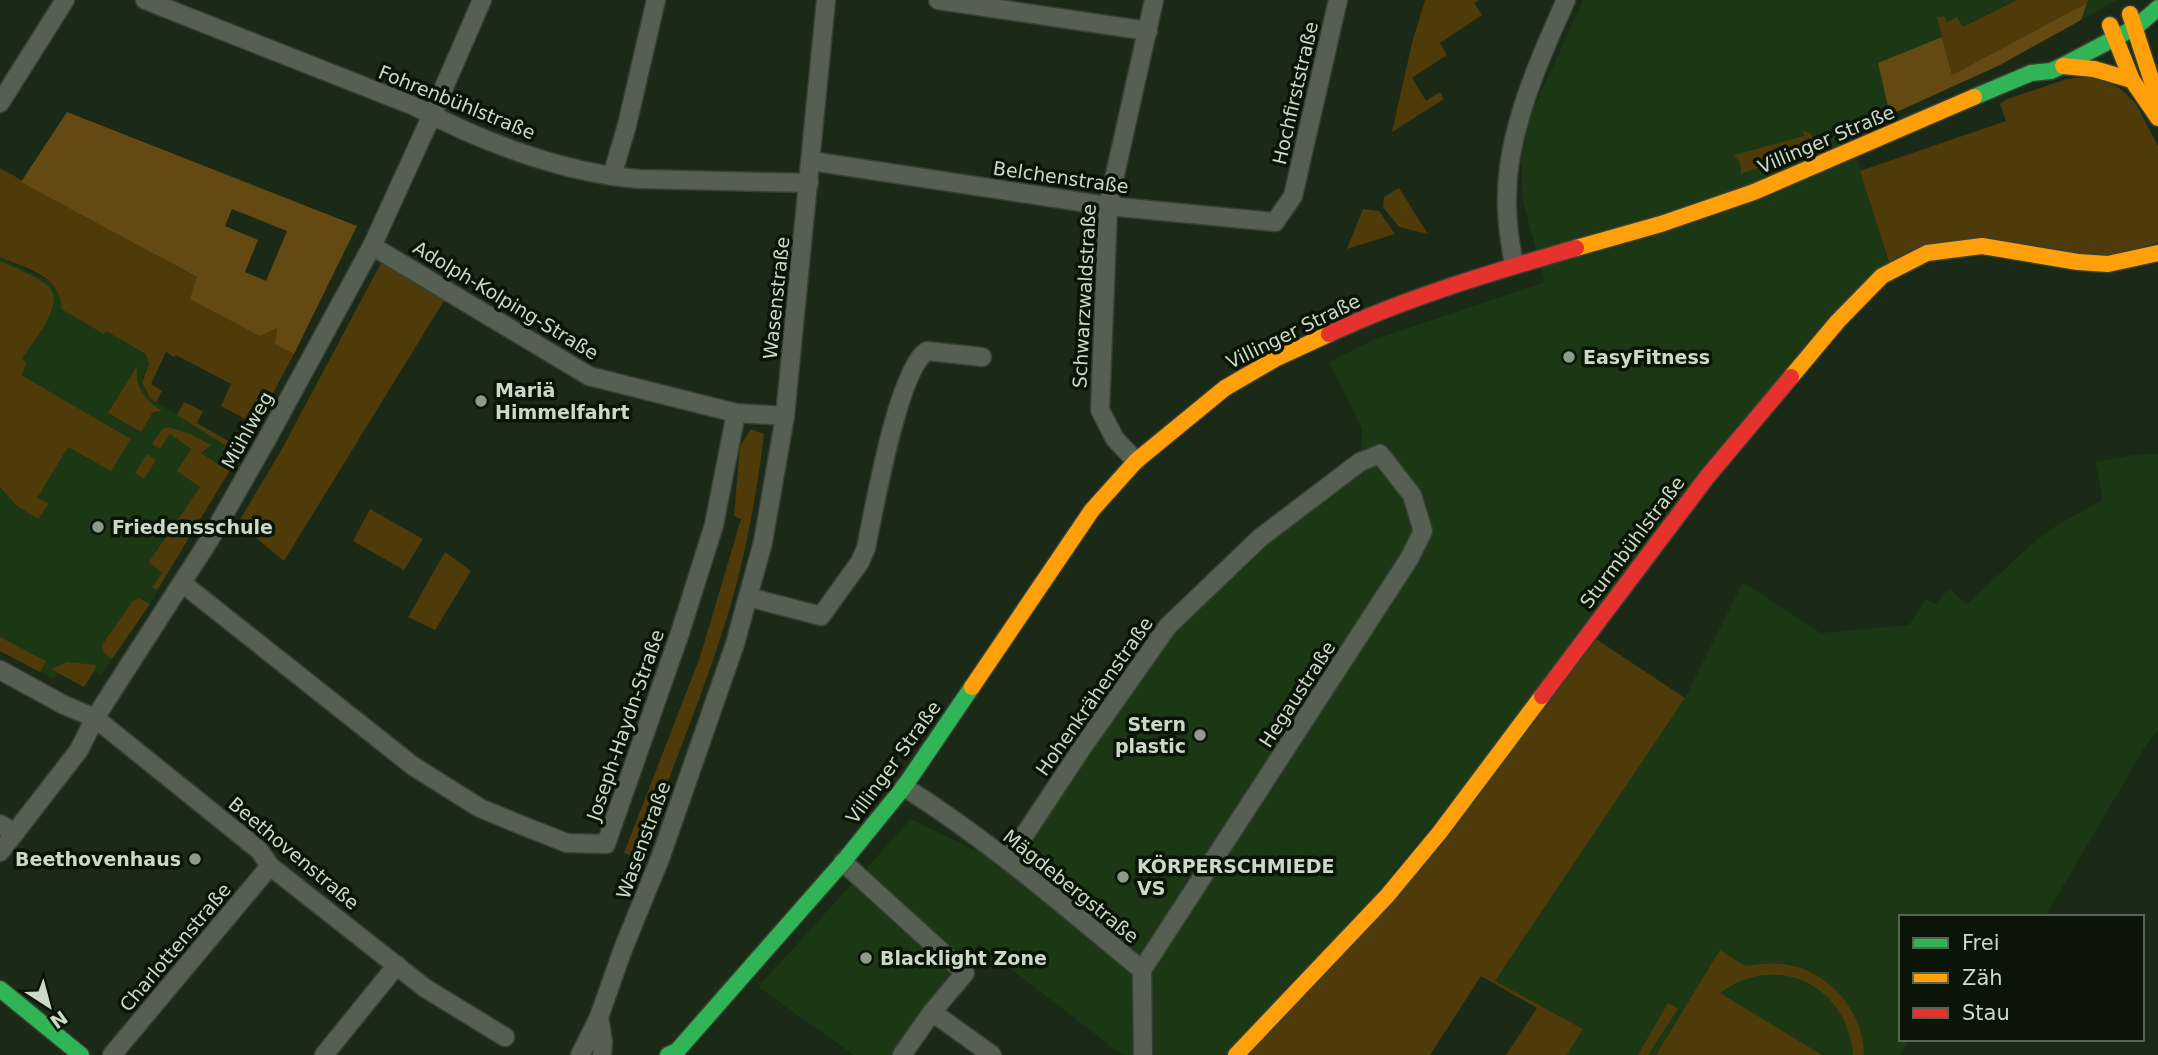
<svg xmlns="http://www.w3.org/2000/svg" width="2158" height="1055" font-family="'DejaVu Sans',sans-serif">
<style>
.built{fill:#1b3714}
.green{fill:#4f3a0a}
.forest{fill:#644a12;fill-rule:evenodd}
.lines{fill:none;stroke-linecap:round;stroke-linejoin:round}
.street-casing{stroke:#364134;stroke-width:21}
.fast-casing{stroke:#364134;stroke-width:19}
.slow-casing{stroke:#364134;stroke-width:19}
.jam-casing{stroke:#364134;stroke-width:19}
.street{stroke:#556052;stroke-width:18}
.fast{stroke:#30b455;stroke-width:16}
.slow{stroke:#ff9f0a;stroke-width:16}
.jam{stroke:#e5322d;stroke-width:16}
.poi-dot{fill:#8d9c89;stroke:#0a1508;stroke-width:2.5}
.labels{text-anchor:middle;stroke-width:7;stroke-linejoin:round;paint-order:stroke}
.street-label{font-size:19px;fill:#cbdac7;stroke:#0a1508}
.poi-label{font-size:19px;font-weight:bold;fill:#cbdac7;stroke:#0a1508;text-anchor:start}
</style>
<rect width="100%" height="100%" fill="#1b2917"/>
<!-- built -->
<g class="built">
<polygon points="1583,0 2117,0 2000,65 1890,115 1849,132 1890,265 1244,1055 1125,1055 1113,1048 979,944 894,1055 854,1055 758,987 911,819 993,859 1016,848 1168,626 1360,462 1362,429 1329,362 1373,340 1545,282 1523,202 1521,162 1530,116"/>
<polygon points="0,257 163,337 142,377 146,393 150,398 239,454 150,604 101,675 95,672 84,687 57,673 53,679 0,651"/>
<polygon points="2158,454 2158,730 2145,747 2045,917 1901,917 1901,1039 1909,1039 1901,1055 1567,1055 1583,1029 1495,981 1685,698 1743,582 1821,633 1909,625 1926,599 1935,604 1950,588 1966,605 2028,547 2054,527 2103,499 2095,462 2133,455"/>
</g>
<!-- green -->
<g class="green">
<polygon points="1425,0 1479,0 1474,3 1482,15 1440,43 1447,55 1412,78 1426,101 1440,92 1444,99 1392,132 1412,43"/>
<polygon points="2017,0 2088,0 2087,3 1952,75 1937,17 1944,16 1947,22 1957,17 1963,27"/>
<polygon points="2086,77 2106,81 2122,90 2136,104 2158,146 2158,243 2106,256 2035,248 1890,265 1860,171 2006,121 2000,104 2007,99 2067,79"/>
<polygon points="1803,130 1811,134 1815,147 1741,174 1740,162 1734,155 1804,136"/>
<path d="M0 168 198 278 277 328 276 344 294 354 256 425 221 406 231 384 176 355 174 357 166 352 151 384 162 391 156 402 150 398 142 382 149 364 146 354 106 331 104 334 61 309C63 276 25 268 0 257Z"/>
<polygon points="1399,188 1428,234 1399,227 1383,207 1384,197"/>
<polygon points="1363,209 1379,211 1395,234 1347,249"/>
<path d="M0 261C13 267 39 277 49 287 66 304 32 343 22 359L27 363 21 375 131 439 111 471 68 447 37 498 49 503 38 519 16 505 0 487Z"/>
<polygon points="382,261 445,299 284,561 238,523 282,449"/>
<path d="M137 366C135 388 144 399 162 411L153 412 141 432 108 413Z"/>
<polygon points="184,402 203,411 197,423 237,446 244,435 247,439 239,454 177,415"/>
<polygon points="168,427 190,434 211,445 201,453 216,463 227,455 235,462 157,590 152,587 162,573 149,562 200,487 177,471 191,449 170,434 160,449 152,444 162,429"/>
<path d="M751 429 764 434C758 485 749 536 736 586 711 678 671 769 639 858L624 853 700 657 741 519 734 516 740 446Z"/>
<polygon points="147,454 156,460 144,479 135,473"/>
<polygon points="370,509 423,539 404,570 353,541"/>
<polygon points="445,552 471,571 435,630 408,617"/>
<polygon points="139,598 150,604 112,659 104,653 102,645 132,602"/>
<polygon points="0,637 46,661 40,672 0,651"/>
<polygon points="1596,639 1685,698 1495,981 1583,1029 1567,1055 1506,1055 1537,1008 1481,976 1430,1055 1247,1055"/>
<polygon points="67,662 97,665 84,687 51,669"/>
<path d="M1720 950 1745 966C1760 964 1774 962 1789 965 1831 973 1864 1013 1864 1055H1853C1848 985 1775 951 1720 993L1822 1055H1656Z"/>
<polygon points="1668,1003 1678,1009 1648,1055 1638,1055"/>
</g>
<!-- forest -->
<g class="forest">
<polygon points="2087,3 2081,20 2000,65 1890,115 1878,63 1942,37 1952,75"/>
<path d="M67 112 357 226 294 354 275 344 277 328 260 336 190 299 197 277 21 182ZM232 209 287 231 266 281 245 272 258 240 225 226Z"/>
</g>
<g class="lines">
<!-- street casing -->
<g class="street-casing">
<g id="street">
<path d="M145 0 414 106C482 142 563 173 639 179L809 183"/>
<polyline points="938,0 1148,31"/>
<polyline points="0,103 65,0"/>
<polyline points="811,161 1108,206 1275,222 1293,196 1338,0"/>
<polyline points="612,176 627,125 656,0"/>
<polyline points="372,246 589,376 736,413 785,416"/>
<path d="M1514 265C1510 242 1506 219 1507 196 1507 132 1540 57 1566 0"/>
<polyline points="1136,461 1115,439 1100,410 1108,206 1154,0"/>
<polyline points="182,583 413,766 480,808 521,825 567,843 606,844 680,633 714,525 736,413"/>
<path d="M748 597 821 616 860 562 866 548C874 510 898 369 927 351L982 357"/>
<polyline points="0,670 64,705 95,718 259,850 270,866 425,988 505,1037"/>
<path d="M904 787C989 840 1065 907 1142 970L1143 1055"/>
<polyline points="0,824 15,833"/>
<polyline points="0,852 79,750 95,718 210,539 267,439 372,246 432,115 482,0"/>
<polyline points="1008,860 1082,748 1168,626 1260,538 1360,462 1380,454 1412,495 1423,531 1409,559 1142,970"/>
<polyline points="843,862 965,973 932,1012 902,1055"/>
<polyline points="932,1012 992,1055"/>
<polyline points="599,1017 603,1042 602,1055"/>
<polyline points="112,1055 270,866"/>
<polyline points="324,1055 397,965"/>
<polyline points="580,1055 599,1017 623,949 661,856 735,644 763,542 785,416 826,0"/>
</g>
</g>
<!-- fast casing -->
<g class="fast-casing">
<g id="fast">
<polyline points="1974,97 2031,73 2051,71 2062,66 2136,27 2158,8"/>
<polyline points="0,989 81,1055"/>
<polyline points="668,1055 677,1051 843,862 904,787 972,687"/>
</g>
</g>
<!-- slow casing -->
<g class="slow-casing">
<g id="slow">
<polyline points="2130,14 2158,100"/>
<polyline points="2110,25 2132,80 2158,118"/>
<polyline points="2063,66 2094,69 2132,80"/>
<polyline points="1576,248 1661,224 1754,192 1974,97"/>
<polyline points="1791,377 1838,321 1882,276 1927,253 1982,246 2078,262 2108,264 2158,253"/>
<polyline points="972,687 1092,510 1136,461 1225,388 1275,359 1329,334"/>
<polyline points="1236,1055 1387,896 1440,832 1542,696"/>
</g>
</g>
<!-- jam casing -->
<g class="jam-casing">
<g id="jam">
<path d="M1329 334C1408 297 1493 272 1576 248"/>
<polyline points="1542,696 1707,477 1791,377"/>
</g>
</g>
<!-- street -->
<use href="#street" class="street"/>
<!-- fast -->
<use href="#fast" class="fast"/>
<!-- slow -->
<use href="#slow" class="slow"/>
<!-- jam -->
<use href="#jam" class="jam"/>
</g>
<!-- markers -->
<g class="poi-dot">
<circle cx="1569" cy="357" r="7"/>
<circle cx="481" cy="401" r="7"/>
<circle cx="98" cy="527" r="7"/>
<circle cx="1200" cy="735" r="7"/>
<circle cx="195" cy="859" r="7"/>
<circle cx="1123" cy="877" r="7"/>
<circle cx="866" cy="958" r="7"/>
</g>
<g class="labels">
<!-- street labels -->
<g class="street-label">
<text transform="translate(1295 93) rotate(-77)" y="7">Hochfirststraße</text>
<text transform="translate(457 102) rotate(22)" y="7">Fohrenbühlstraße</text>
<text transform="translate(1826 139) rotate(-23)" y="7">Villinger Straße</text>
<text transform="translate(1061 177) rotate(8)" y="7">Belchenstraße</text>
<text transform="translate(1084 296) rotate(-87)" y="7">Schwarzwaldstraße</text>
<text transform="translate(776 298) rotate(-84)" y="7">Wasenstraße</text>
<text transform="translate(506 300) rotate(31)" y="7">Adolph-Kolping-Straße</text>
<text transform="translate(1293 331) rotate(-26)" y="7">Villinger Straße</text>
<text transform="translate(247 430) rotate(-61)" y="7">Mühlweg</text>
<text transform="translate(1632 542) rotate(-53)" y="7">Sturmbühlstraße</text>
<text transform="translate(1297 694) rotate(-57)" y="7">Hegaustraße</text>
<text transform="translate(1094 696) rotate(-55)" y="7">Hohenkrähenstraße</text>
<text transform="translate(625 725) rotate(-71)" y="7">Joseph-Haydn-Straße</text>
<text transform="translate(893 762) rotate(-54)" y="7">Villinger Straße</text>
<text transform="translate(643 840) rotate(-70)" y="7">Wasenstraße</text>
<text transform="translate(294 853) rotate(40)" y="7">Beethovenstraße</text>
<text transform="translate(1071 886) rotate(39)" y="7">Mägdebergstraße</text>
<text transform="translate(175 947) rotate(-50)" y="7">Charlottenstraße</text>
</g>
<!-- poi labels -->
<g class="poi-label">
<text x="1583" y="364">EasyFitness</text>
<text x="495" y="397">Mariä<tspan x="495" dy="22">Himmelfahrt</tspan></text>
<text x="112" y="534">Friedensschule</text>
<text x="1186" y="731" text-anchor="end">Stern<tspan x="1186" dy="22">plastic</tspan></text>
<text x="181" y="866" text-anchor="end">Beethovenhaus</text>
<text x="1137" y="873">KÖRPERSCHMIEDE<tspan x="1137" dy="22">VS</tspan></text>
<text x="880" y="965">Blacklight Zone</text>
</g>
</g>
<!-- legend -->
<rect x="1899" y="915" width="245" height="126" fill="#0a1508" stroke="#576454" stroke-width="2"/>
<rect x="1913" y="938" width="35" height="10" fill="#30b455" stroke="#576454" stroke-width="2"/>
<text x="1962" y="950" font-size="21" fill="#cbdac7">Frei</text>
<rect x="1913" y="973" width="35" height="10" fill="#ff9f0a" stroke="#576454" stroke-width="2"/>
<text x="1962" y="985" font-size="21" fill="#cbdac7">Zäh</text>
<rect x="1913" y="1008" width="35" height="10" fill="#e5322d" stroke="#576454" stroke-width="2"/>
<text x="1962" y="1020" font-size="21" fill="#cbdac7">Stau</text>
<!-- north arrow -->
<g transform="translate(49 1006) rotate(144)" stroke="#0a1508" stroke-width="5" paint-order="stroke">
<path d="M0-5L12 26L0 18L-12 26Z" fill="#cbdac7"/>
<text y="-10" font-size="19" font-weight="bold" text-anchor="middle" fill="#cbdac7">N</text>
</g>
</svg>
